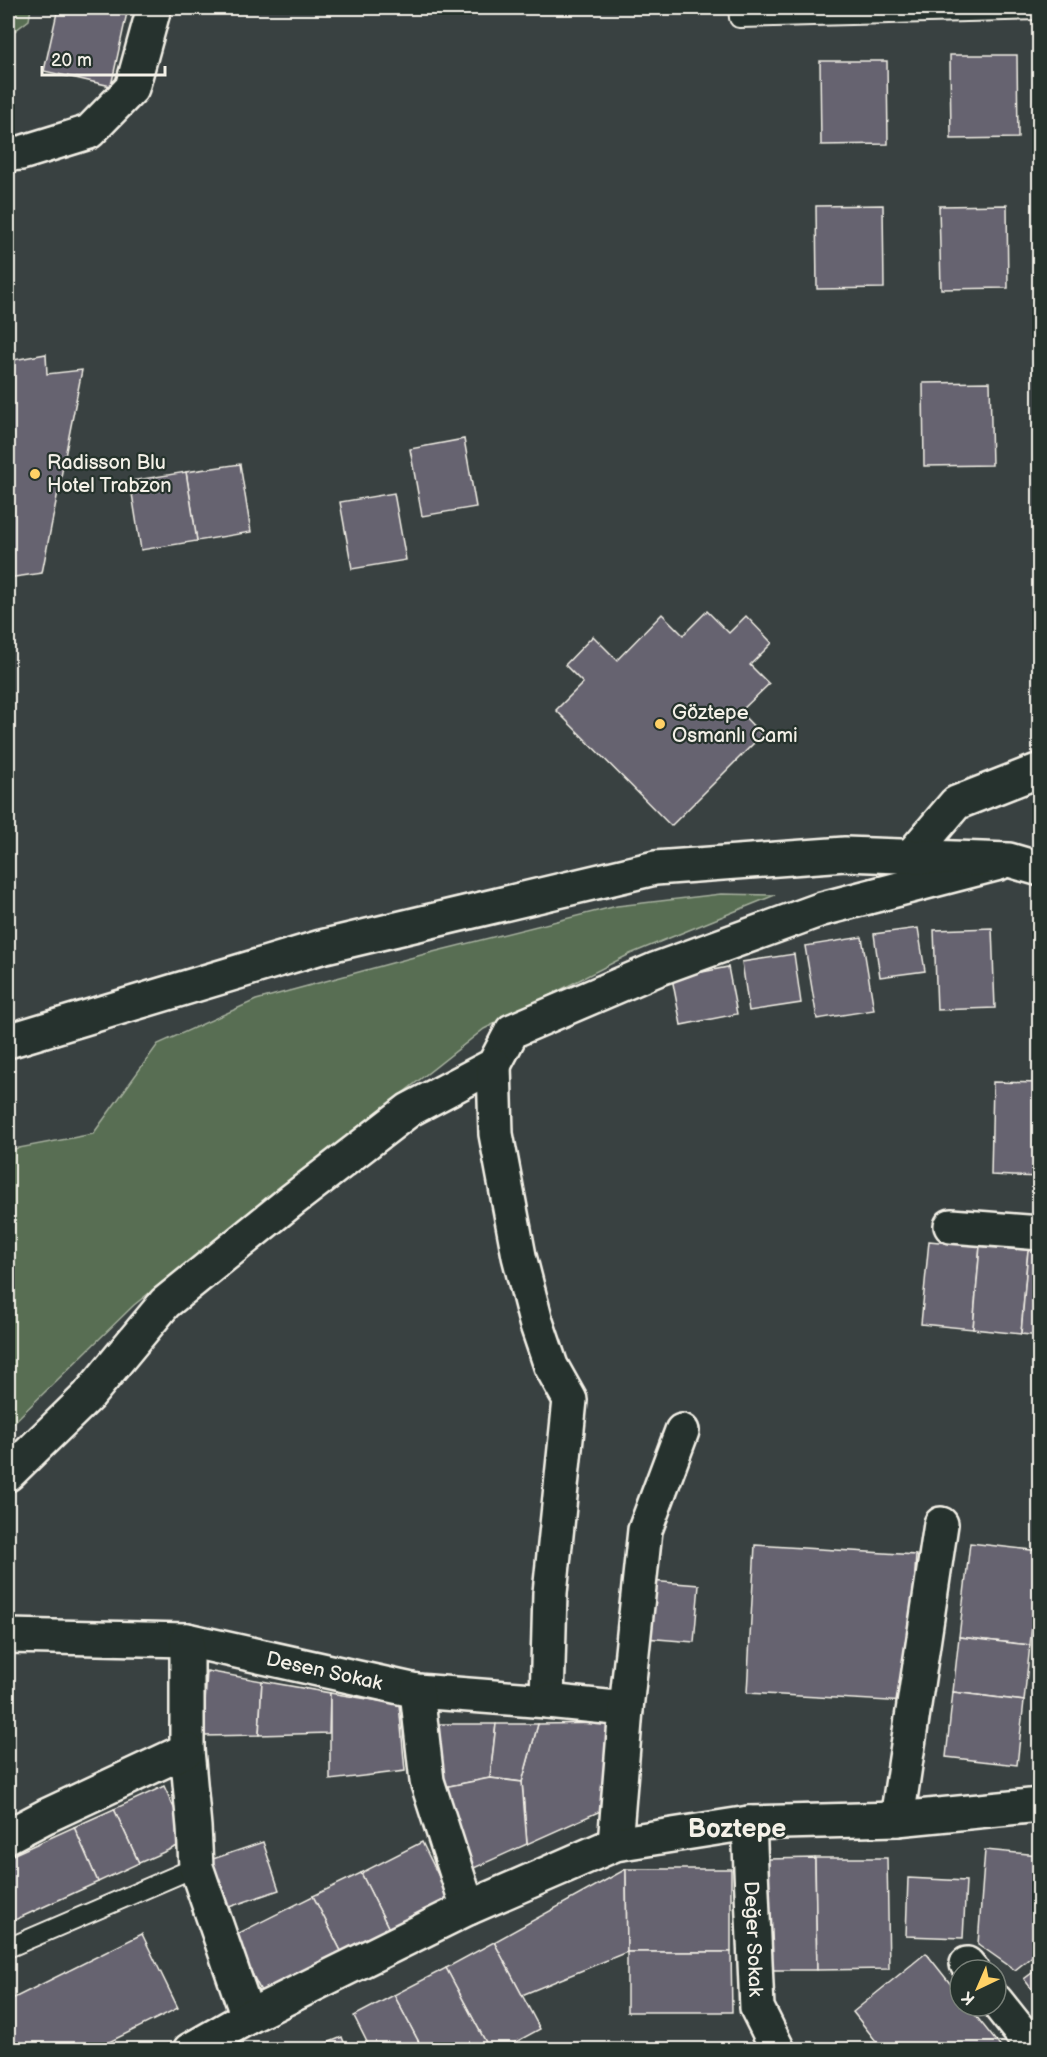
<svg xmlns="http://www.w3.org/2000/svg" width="1047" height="2057" font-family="'Balsamiq Sans',sans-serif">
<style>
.green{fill:#586e53;stroke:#a6b09e;stroke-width:1.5}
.building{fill:#66636f;stroke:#f4f1e8;stroke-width:1.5}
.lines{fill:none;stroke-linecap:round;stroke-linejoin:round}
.service-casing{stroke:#f4f1e8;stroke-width:22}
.minor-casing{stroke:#f4f1e8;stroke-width:38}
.tertiary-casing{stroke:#f4f1e8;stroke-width:38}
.service{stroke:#26332d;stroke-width:18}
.minor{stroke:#26332d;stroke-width:33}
.tertiary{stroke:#26332d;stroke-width:33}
.poi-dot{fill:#ffd166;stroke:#26332d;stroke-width:2}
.labels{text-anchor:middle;stroke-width:4.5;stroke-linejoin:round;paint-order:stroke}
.poi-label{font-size:20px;fill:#f4f1e8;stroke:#26332d;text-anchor:start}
.street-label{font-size:20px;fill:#f4f1e8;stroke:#26332d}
.district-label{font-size:26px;font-weight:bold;fill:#f4f1e8;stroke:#26332d}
</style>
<rect width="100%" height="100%" fill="#394141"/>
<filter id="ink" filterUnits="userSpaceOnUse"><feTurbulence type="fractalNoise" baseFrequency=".0167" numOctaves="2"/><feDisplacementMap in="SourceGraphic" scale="12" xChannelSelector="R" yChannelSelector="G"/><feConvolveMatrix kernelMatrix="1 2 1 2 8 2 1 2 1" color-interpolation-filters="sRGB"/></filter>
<g filter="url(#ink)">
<!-- green -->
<g class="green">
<polygon points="8,8 31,8 29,20 8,36"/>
<polygon points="721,894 775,895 630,954 484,1029 134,1305 8,1428 8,1150 93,1134 158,1044 256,1000 425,954 617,906"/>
</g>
<!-- building -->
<g class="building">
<polygon points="58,8 128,8 111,86 44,71"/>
<polygon points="950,55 1017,55 1018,138 951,139"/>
<polygon points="820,61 887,61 888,144 821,145"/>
<polygon points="883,205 884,288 817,289 816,206"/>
<polygon points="1007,205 1008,288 941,289 939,206"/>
<polygon points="46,354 47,374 82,370 42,573 8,578 8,361"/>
<polygon points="990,382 992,465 924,466 923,383"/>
<polygon points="464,439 476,507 422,516 410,449"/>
<polygon points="240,464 251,532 197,541 186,472"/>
<polygon points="186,472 197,541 141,550 130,481"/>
<polygon points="394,493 406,560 352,569 340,502"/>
<polygon points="707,611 729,633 746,616 772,643 750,665 769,684 740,712 762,735 671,826 556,710 583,683 565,665 593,636 617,660 662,614 683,635"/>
<polygon points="918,928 925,971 880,977 874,934"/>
<polygon points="992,928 995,1008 937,1010 934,930"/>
<polygon points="862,937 874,1010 817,1019 805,946"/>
<polygon points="794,954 801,1003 749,1011 742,962"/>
<polygon points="728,967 737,1014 681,1025 672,978"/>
<polygon points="993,1082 1040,1083 1040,1177 991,1175"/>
<polygon points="929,1241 980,1246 973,1329 921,1324"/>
<polygon points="980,1246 1028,1250 1021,1334 973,1329"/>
<polygon points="1028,1250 1040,1251 1040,1336 1021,1334"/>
<polygon points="970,1543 1040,1551 1030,1645 959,1637"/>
<polygon points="755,1545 916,1555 907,1702 747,1693"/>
<polygon points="650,1581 699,1585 694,1642 645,1638"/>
<polygon points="959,1637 1030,1645 1024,1701 953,1692"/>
<polygon points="207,1671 262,1681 259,1735 203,1736"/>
<polygon points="262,1681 330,1693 329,1733 259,1735"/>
<polygon points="953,1692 1024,1701 1017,1765 946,1757"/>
<polygon points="330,1693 399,1704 405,1771 330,1780"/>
<polygon points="612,1723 605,1809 527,1844 522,1782 538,1724"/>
<polygon points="429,1724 496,1724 490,1778 444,1787"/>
<polygon points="496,1724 538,1724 522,1782 490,1778"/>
<polygon points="490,1778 522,1782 527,1844 463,1873 444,1787"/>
<polygon points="164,1786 189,1841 139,1863 114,1809"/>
<polygon points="114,1809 139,1863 98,1882 74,1827"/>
<polygon points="74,1827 98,1882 8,1923 8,1857"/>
<polygon points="263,1842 279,1890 223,1909 207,1861"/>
<polygon points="422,1842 451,1901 390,1931 361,1873"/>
<polygon points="985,1850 1040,1855 1040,1950 1015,1970 978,1944"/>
<polygon points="815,1858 817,1970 770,1970 768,1859"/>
<polygon points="815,1858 887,1858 889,1969 817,1970"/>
<polygon points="626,1869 627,1952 522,1995 494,1942"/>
<polygon points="626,1869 731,1869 731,1952 627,1952"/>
<polygon points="361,1873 390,1931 343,1955 313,1896"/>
<polygon points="908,1878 966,1881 963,1938 906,1936"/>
<polygon points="313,1896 343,1955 263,1995 233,1936"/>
<polygon points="142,1934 178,2008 93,2050 8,2050 8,2001"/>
<polygon points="494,1942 540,2029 501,2050 490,2050 446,1968"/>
<polygon points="627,1952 731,1952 732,2012 627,2012"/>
<polygon points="926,1953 960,1996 960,2006 968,2006 1003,2050 883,2050 853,2012"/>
<polygon points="1040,1967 1040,2000 1024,1979"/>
<polygon points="446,1968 490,2050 423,2050 394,1995"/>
<polygon points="394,1995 423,2050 371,2050 354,2016"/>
<polygon points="342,2037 347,2050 310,2050"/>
</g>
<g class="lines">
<!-- service casing -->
<g class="service-casing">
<g id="service">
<polyline points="738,8 739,18 1040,10"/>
<polyline points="8,1948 196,1867"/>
</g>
</g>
<!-- minor casing -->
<g class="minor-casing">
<g id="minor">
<polyline points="8,154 21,153 89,132 132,88 154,8"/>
<polyline points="911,856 956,803 1040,770"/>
<polyline points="951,1226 1040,1233"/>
<polyline points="8,1474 88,1396 165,1303 291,1201 409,1110 494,1065 512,1031 657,969 822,909 999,863"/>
<path id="s1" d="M8 1636 187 1640 417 1691 547 1701 550 1593 570 1400 551 1366 536 1322 519 1256 496 1134 494 1065"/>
<polyline points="187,1640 187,1750 194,1827 196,1867 248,2017"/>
<polyline points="417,1691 427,1781 468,1908"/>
<polyline points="547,1701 626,1709"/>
<polyline points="897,1819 941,1524"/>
<path id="s2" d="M749 1823 757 2008 778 2050"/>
<polyline points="8,1836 46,1816 187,1750"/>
<polyline points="615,1844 626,1709 645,1530 682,1431"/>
<polyline points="967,1964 972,1970"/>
<polyline points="996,2001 1035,2050"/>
</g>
</g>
<!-- tertiary casing -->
<g class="tertiary-casing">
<g id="tertiary">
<polyline points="8,1041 321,947 655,868 845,854 1009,860 1040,869"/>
<polyline points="190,2050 248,2017 468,1908 615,1844 749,1823 897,1819 1040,1805"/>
</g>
</g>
<!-- service -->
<use href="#service" class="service"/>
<!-- minor -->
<use href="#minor" class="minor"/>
<!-- tertiary -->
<use href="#tertiary" class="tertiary"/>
</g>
</g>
<!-- markers -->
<g class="poi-dot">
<circle cx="35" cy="474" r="6"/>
<circle cx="660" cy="724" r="6"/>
</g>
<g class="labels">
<!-- poi labels -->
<g class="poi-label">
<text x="47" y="469">Radisson Blu<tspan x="47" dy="23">Hotel Trabzon</tspan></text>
<text x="672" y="719">Göztepe<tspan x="672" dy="23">Osmanlı Cami</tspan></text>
</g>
<!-- street labels -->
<g class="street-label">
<text dy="7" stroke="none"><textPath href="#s1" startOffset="320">Desen Sokak</textPath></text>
<text dy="7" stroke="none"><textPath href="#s2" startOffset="116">Değer Sokak</textPath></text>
</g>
<!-- district labels -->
<g class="district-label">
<text x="737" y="1837">Boztepe</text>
</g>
</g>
<!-- margin -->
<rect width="1047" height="2057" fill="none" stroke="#26332d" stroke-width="30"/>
<rect x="15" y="15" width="1017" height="2027" fill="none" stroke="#f4f1e8" stroke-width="2" filter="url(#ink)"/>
<!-- north arrow -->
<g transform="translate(978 1988) rotate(224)"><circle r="28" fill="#26332d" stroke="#787f78" stroke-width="1.5"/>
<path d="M0-4.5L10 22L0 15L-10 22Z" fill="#ffd166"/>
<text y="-9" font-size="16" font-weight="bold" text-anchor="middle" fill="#f4f1e8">K</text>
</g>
<!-- scale -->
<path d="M42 66v9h123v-9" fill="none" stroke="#f4f1e8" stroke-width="3"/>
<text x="51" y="66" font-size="18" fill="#f4f1e8" stroke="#26332d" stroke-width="4.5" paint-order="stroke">20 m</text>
</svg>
